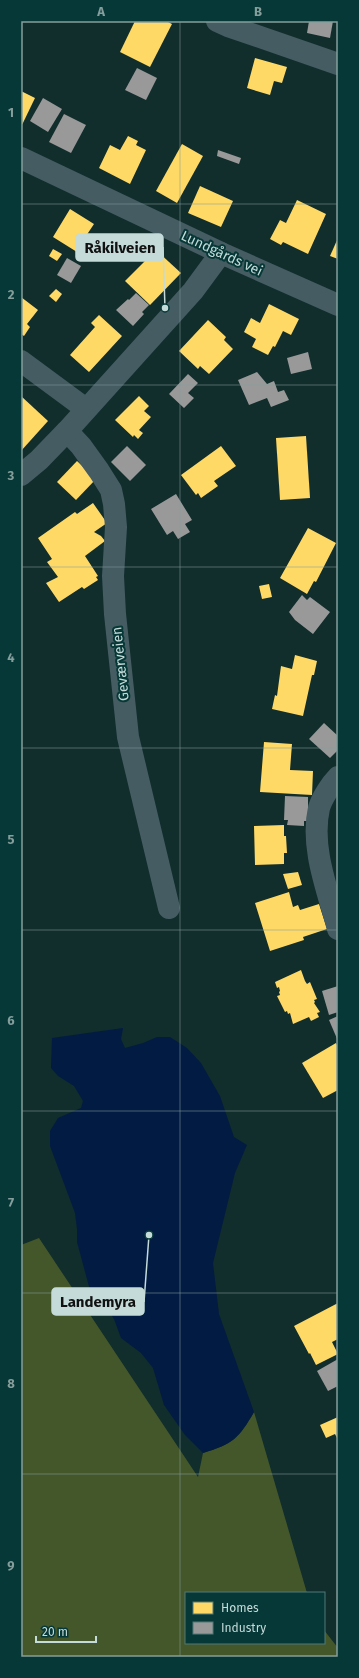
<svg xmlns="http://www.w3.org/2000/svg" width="359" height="1678" font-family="'Fira Sans',sans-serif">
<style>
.green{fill:#43572a}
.water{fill:#021b42}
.homes{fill:#ffd966}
.industry{fill:#999}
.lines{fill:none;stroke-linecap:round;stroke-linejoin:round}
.minor{stroke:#445c62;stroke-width:22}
.grid{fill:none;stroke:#859e9c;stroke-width:1;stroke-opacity:0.55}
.labels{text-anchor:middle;stroke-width:4;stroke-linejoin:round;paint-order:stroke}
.street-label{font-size:14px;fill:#c4dbd9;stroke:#063837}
.leader{fill:none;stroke:#c4dbd9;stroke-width:1.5}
.callout-dot{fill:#c4dbd9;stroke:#063837;stroke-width:1.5}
.callout{fill:#c4dbd9;stroke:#c4dbd9;stroke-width:1.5}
.callout-label{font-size:15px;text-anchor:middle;font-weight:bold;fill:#111}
.neatline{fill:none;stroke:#859e9c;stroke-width:1.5}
.grid-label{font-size:13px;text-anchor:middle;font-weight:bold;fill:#859e9c}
</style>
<rect width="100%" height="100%" fill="#112d2c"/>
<!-- green -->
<path class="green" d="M39 1238 198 1477 203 1453C233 1444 239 1438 254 1412L307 1593H186V1643H324V1630L338 1648V1657H21V1245Z"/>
<!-- water -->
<path class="water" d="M123 1028 121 1039 125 1048 143 1043 157 1037H170L187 1048 201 1063 220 1096 234 1137 247 1145 235 1173 213 1263 219 1314 254 1412C239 1438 233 1444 203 1453L185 1435 164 1405 153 1368 141 1353 121 1338 114 1319 103 1302 91 1294 77 1242V1229L75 1213 50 1146V1131L58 1118 81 1108 83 1101 74 1086 58 1076 51 1068 52 1038Z"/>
<!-- homes -->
<g class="homes">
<polygon points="135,21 166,21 172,24 150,67 120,52"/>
<polygon points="255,58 287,67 282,83 274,81 270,95 247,88"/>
<polygon points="21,91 35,98 21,127"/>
<polygon points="128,136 138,141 136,145 146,150 130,184 99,168 110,145 120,150"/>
<polygon points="182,144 203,156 177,203 156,191"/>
<polygon points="200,186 233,201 221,227 188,213"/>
<polygon points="297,200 326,214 308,254 283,242 281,245 270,239 280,220 286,223"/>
<polygon points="70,209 94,224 86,236 89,238 81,250 79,248 77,252 53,237"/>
<polygon points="338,238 338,259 330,256"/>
<polygon points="53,249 62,254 57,261 49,256"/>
<polygon points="156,250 181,273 150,305 125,281"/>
<polygon points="56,289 62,294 56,302 49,296"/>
<polygon points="21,297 38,310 27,324 30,327 24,336 21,334"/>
<polygon points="269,304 299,319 291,335 283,331 275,347 273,346 268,355 252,347 256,339 244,332 251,318 260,323"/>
<polygon points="99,315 122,336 89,372 70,355 95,327 91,323"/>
<polygon points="208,320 226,337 224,340 233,349 209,374 200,366 198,369 179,351"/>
<polygon points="21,396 48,421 21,451"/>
<polygon points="139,396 149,406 144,411 151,417 139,430 143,433 138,439 134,435 133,437 115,420"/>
<polygon points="306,436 310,498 280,500 276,438"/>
<polygon points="221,446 236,466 214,481 218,486 201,498 198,493 196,495 181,475"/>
<polygon points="77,461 96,479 76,500 57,482"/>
<polygon points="93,503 107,523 94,532 101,536 105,541 85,556 98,576 96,577 98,580 84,589 82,587 59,602 46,583 58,577 47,562 52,559 38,538 75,512 77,514"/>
<polygon points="308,528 336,543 316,582 314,581 307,594 280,578"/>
<polygon points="269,584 272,597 262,599 259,586"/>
<polygon points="295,655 317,661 314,675 312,675 303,716 272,709 275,695 277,696 281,666 292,669"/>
<polygon points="264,742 292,744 290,770 313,771 312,795 260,792"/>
<polygon points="284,825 284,836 286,836 287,853 284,853 284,864 255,865 254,826"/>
<polygon points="298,872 302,885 288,889 283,874"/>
<polygon points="289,892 293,907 298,905 300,910 319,904 327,929 303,937 304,940 270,951 255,903"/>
<polygon points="301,970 305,981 307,984 310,982 317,999 314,1000 315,1002 314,1003 320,1012 317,1013 319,1017 311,1021 309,1017 293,1024 290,1013 288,1014 287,1011 285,1012 277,996 280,995 279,992 280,991 279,987 277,988 275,982"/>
<polygon points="336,1043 338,1047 338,1090 323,1098 302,1063"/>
<polygon points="338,1303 338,1339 332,1342 338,1354 316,1365 310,1353 309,1354 294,1326"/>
<polygon points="338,1417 338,1440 335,1434 326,1438 320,1425"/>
</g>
<!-- industry -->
<g class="industry">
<polygon points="309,21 333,21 330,38 307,33"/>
<polygon points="137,68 157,78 146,100 125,90"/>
<polygon points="43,98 62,109 48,132 30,121"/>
<polygon points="64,114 86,125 71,153 49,142"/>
<polygon points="218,150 241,158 239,164 217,156"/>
<polygon points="67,258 81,266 71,283 57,275"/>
<polygon points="136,293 149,305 142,312 144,314 133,326 116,310 128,299 129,300"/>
<polygon points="308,352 312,369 291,374 287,358"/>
<polygon points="257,372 267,384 274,381 278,392 284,390 289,400 271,407 267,398 249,405 238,380"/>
<polygon points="188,374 198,383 188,393 194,398 184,408 169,394"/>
<polygon points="127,446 146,465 130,481 111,462"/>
<polygon points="176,494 192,520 185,524 190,532 178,539 173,531 167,535 151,509"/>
<polygon points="302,595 307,600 310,597 330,612 313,634 295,620 289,612"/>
<polygon points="324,723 338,736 338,750 330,758 309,739"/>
<polygon points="285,796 308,797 308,821 304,821 304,826 287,825 288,820 284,820"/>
<polygon points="338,986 338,1012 329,1015 322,991"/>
<polygon points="338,1016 338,1041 329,1020"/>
<polygon points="338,1359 338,1386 328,1391 317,1371"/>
</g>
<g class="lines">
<!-- minor -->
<g class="minor">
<polyline points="217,21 228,26 338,64"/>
<polyline points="21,158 221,253 338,305"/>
<polyline points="21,361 86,409"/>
<polyline points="67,431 81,446 99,471 111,490 114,504 116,527 113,576 115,614 128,737 169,908"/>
<polyline points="21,475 39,460 67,431 193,291 221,253"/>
<path d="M338 777C331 784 322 798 319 808 310 848 328 891 338 929"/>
</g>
</g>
<!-- grid -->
<path class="grid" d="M180 21V1657M21 204H338M21 385H338M21 567H338M21 748H338M21 930H338M21 1111H338M21 1293H338M21 1474H338"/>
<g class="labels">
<!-- street labels -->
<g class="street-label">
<text transform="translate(222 253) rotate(25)" y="5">Lundgårds vei</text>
<text transform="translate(120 664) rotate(-96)" y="5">Geværveien</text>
</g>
</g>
<!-- callouts -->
<path class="leader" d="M165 308L163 247M149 1235L144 1302"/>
<g class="callout-dot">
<circle cx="165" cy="308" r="4"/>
<circle cx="149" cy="1235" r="4"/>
</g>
<g class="callout">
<rect x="76" y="234" width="87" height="27" rx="4"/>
<rect x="52" y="1288" width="92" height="27" rx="4"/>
</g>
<g class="callout-label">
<text x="120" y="253">Råkilveien</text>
<text x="98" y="1307">Landemyra</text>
</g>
<!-- border -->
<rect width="359" height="1678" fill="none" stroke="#063837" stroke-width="44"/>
<!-- legend -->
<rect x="185" y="1592" width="140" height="52" fill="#063837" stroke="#527978"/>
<rect x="193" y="1602" width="20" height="12" fill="#ffd966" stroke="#527978"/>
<text x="221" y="1612" font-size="12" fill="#c4dbd9">Homes</text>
<rect x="193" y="1622" width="20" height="12" fill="#999999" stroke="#527978"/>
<text x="221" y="1632" font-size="12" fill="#c4dbd9">Industry</text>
<!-- scale -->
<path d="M36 1636v6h60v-6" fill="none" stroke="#c4dbd9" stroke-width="2"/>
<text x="42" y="1636" font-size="12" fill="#c4dbd9" stroke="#063837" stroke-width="3" paint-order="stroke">20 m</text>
<rect x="22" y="22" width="315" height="1634" class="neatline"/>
<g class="grid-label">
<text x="101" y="16">A</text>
<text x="258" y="16">B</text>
<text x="11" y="117">1</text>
<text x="11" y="299">2</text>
<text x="11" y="480">3</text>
<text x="11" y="662">4</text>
<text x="11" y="844">5</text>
<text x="11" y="1025">6</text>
<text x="11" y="1207">7</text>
<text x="11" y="1388">8</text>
<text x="11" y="1570">9</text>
</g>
</svg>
